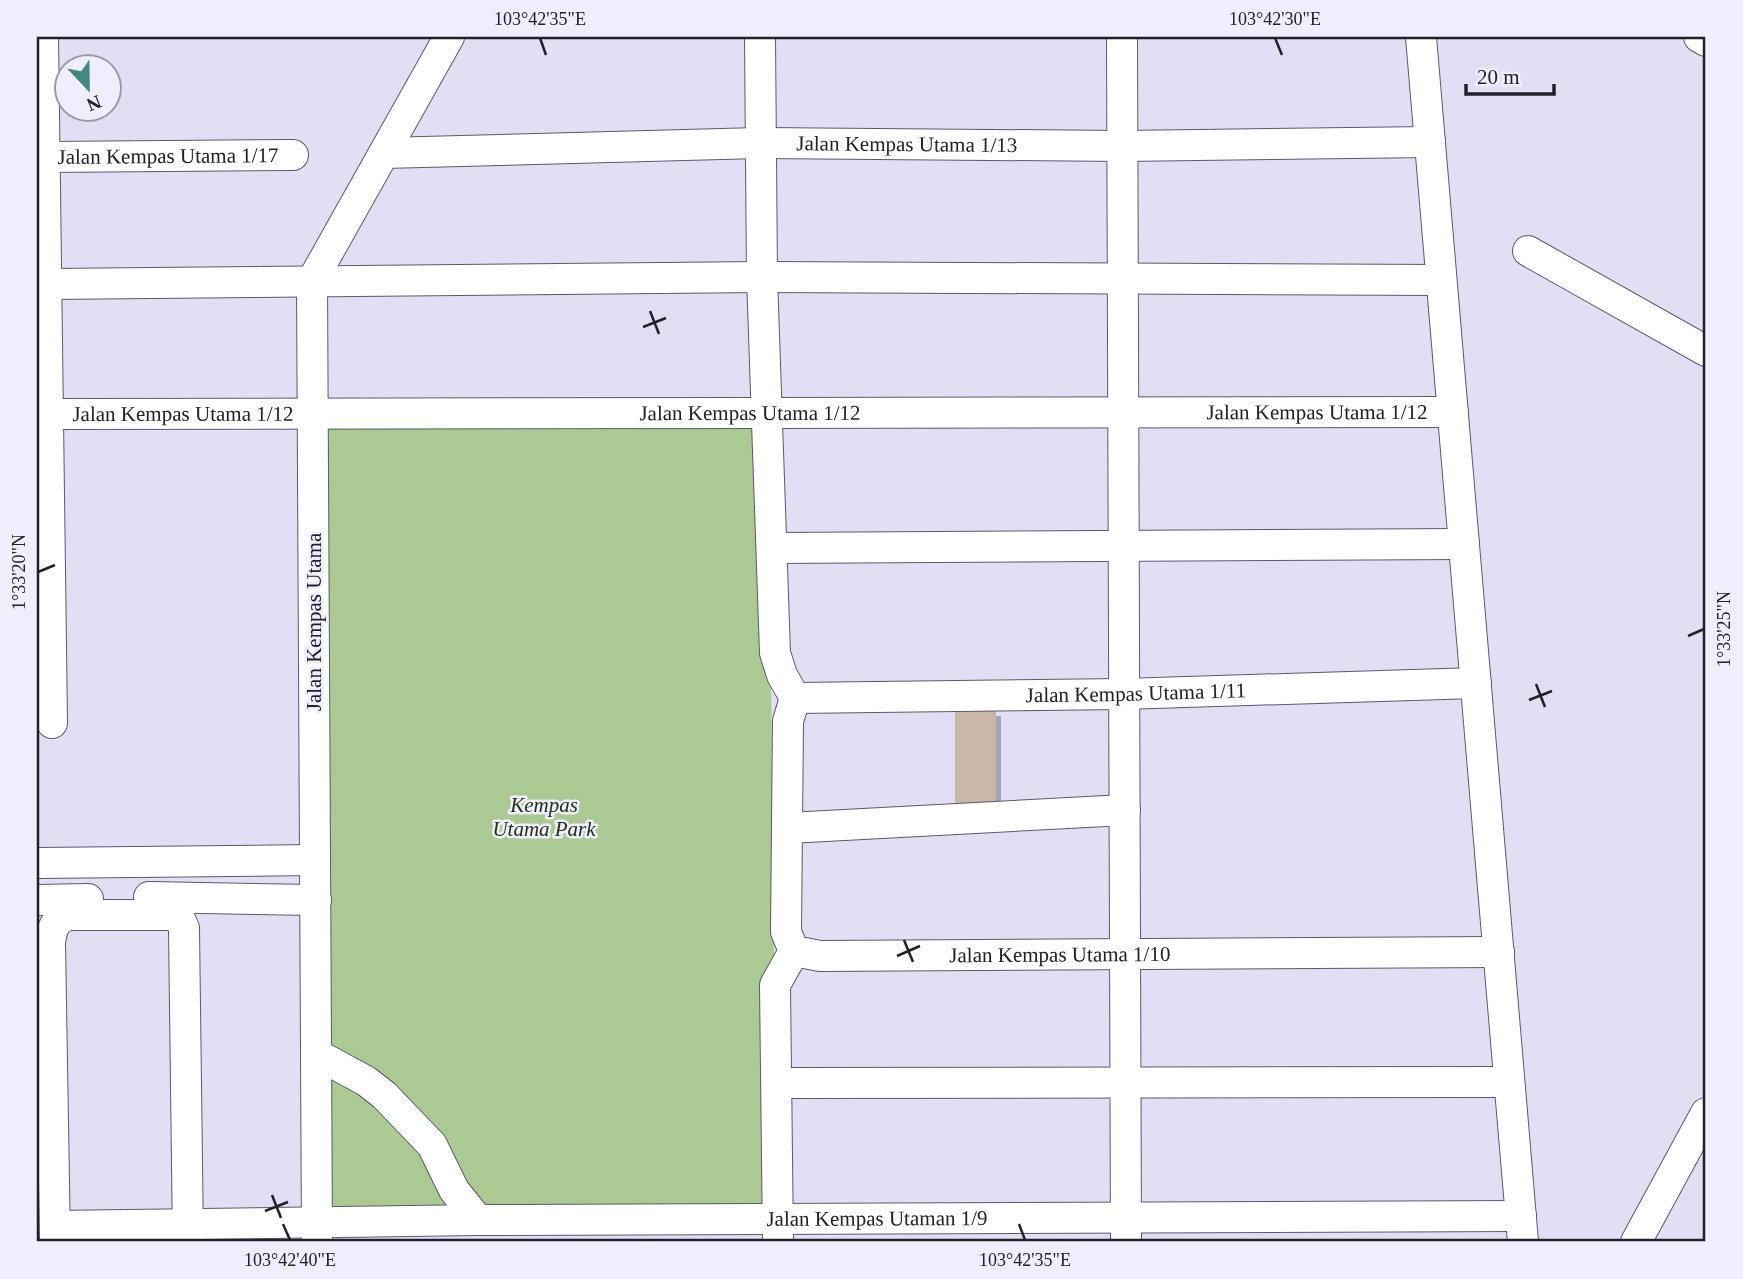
<svg xmlns="http://www.w3.org/2000/svg" width="1743" height="1279" font-family="Georgia,serif">
<style>
.green{fill:#abc993}
.building{fill:#c8b6a7;filter:url(#shadow)}
.lines{fill:none;stroke-linecap:round;stroke-linejoin:round}
.minor-casing{stroke:#5c596c;stroke-width:32}
.minor{stroke:#fff;stroke-width:30}
.ticks{fill:none;stroke:#222129;stroke-width:2.5}
.labels{text-anchor:middle;stroke-width:5;stroke-linejoin:round;paint-order:stroke}
.street-label{font-size:21px;fill:#222129;stroke:#f0edff}
.park-label{font-size:21px;font-style:italic;fill:#1f3010;stroke:#f0edff}
.neatline{fill:none;stroke:#222129;stroke-width:2.5}
.ticks-label{font-size:18px;text-anchor:middle;fill:#222129}
</style>
<defs>
<filter id="shadow"><feDropShadow dx="6" dy="6" stdDeviation="0" flood-color="#0004"/></filter>
</defs>
<rect width="100%" height="100%" fill="#e2dff5"/>
<!-- green -->
<polygon class="green" points="313,412 768,414 777,1219 317,1223"/>
<!-- building -->
<rect class="building" x="955" y="710" width="41" height="102"/>
<g class="lines">
<!-- minor casing -->
<g class="minor-casing">
<g id="minor">
<polyline points="43,37 52,723"/>
<polyline points="760,37 762,277 775,653 782,675 795,698"/>
<polyline points="1122,37 1126,1242"/>
<polyline points="1421,37 1523,1242"/>
<polyline points="1699,37 1706,41"/>
<path id="s1" d="M384 153 759 143 1123 146 1430 142"/>
<path id="s2" d="M46 157 293 155"/>
<polyline points="1528,251 1706,351"/>
<polyline points="47,284 762,277 1441,280"/>
<path id="s3" d="M48 414 1453 412"/>
<polyline points="773,548 1464,544"/>
<path id="s4" d="M795 698 788 721 786 932 794 951 820 956 1499 952"/>
<path id="s5" d="M795 698 1123 694 1476 683"/>
<polyline points="788,828 1125,810"/>
<polyline points="37,863 315,860"/>
<polyline points="149,897 316,900"/>
<polyline points="37,900 88,899"/>
<polyline points="316,1054 366,1081 384,1095 432,1145 454,1190 478,1220"/>
<polyline points="777,1083 1509,1082"/>
<path id="s6" d="M55 1226 478 1220 1521 1216"/>
<path d="M55 1242 50 943C52 929 54 920 68 915H174L179 917 184 928 188 1242"/>
<polyline points="317,1242 312,281 449,37"/>
<polyline points="778,1242 775,985 794,951"/>
<polyline points="1636,1242 1706,1113"/>
</g>
</g>
<!-- minor -->
<use href="#minor" class="minor"/>
</g>
<!-- ticks -->
<path class="ticks" d="M540 38 546 55M1275 38 1282 55M650 311 659 334M643 327 666 318M38 572 55 565M1688 636 1704 629M1536 684 1545 707M1529 700 1552 691M904 940 913 962M897 956 920 946M272 1195 281 1218M265 1211 288 1202M283 1224 290 1240M1019 1224 1025 1240"/>
<g class="labels">
<!-- street labels -->
<g class="street-label">
<text dy="7" stroke="none"><textPath href="#s1" startOffset="523">Jalan Kempas Utama 1/13</textPath></text>
<text dy="7" stroke="none"><textPath href="#s2" startOffset="122">Jalan Kempas Utama 1/17</textPath></text>
<text dy="7" stroke="none"><textPath href="#s3" startOffset="135">Jalan Kempas Utama 1/12</textPath></text>
<text dy="7" stroke="none"><textPath href="#s3" startOffset="1269">Jalan Kempas Utama 1/12</textPath></text>
<text dy="7" stroke="none"><textPath href="#s3" startOffset="702">Jalan Kempas Utama 1/12</textPath></text>
<text transform="translate(314 622) rotate(-90)" y="7">Jalan Kempas Utama</text>
<text dy="7" stroke="none"><textPath href="#s5" startOffset="341">Jalan Kempas Utama 1/11</textPath></text>
<text dy="7" stroke="none"><textPath href="#s4" startOffset="522">Jalan Kempas Utama 1/10</textPath></text>
<text dy="7" stroke="none"><textPath href="#s6" startOffset="822">Jalan Kempas Utaman 1/9</textPath></text>
</g>
<!-- park labels -->
<g class="park-label">
<text x="544" y="812">Kempas<tspan x="544" dy="24">Utama Park</tspan></text>
</g>
</g>
<!-- border -->
<rect width="1743" height="1279" fill="none" stroke="#f0edff" stroke-width="77"/>
<!-- north arrow -->
<g transform="translate(88 88) rotate(158)"><circle r="33" fill="#f0edff" stroke="#9e9ba9" stroke-width="2"/>
<path d="M0-5L12 26L0 18L-12 26Z" fill="#418882"/>
<text y="-10" font-size="19" font-weight="bold" text-anchor="middle" fill="#222129">N</text>
</g>
<!-- scale -->
<path d="M1466 84v10h88v-10" fill="none" stroke="#222129" stroke-width="3.5"/>
<text x="1477" y="84" font-size="21" fill="#222129" stroke="#f0edff" stroke-width="5" paint-order="stroke">20 m</text>
<rect x="38" y="38" width="1666" height="1202" class="neatline"/>
<g class="ticks-label">
<text x="540" y="25">103°42'35"E</text>
<text x="1275" y="25">103°42'30"E</text>
<text transform="translate(19 572) rotate(-90)" y="6">1°33'20"N</text>
<text transform="translate(1724 629) rotate(-90)" y="6">1°33'25"N</text>
<text x="290" y="1266">103°42'40"E</text>
<text x="1025" y="1266">103°42'35"E</text>
</g>
</svg>
